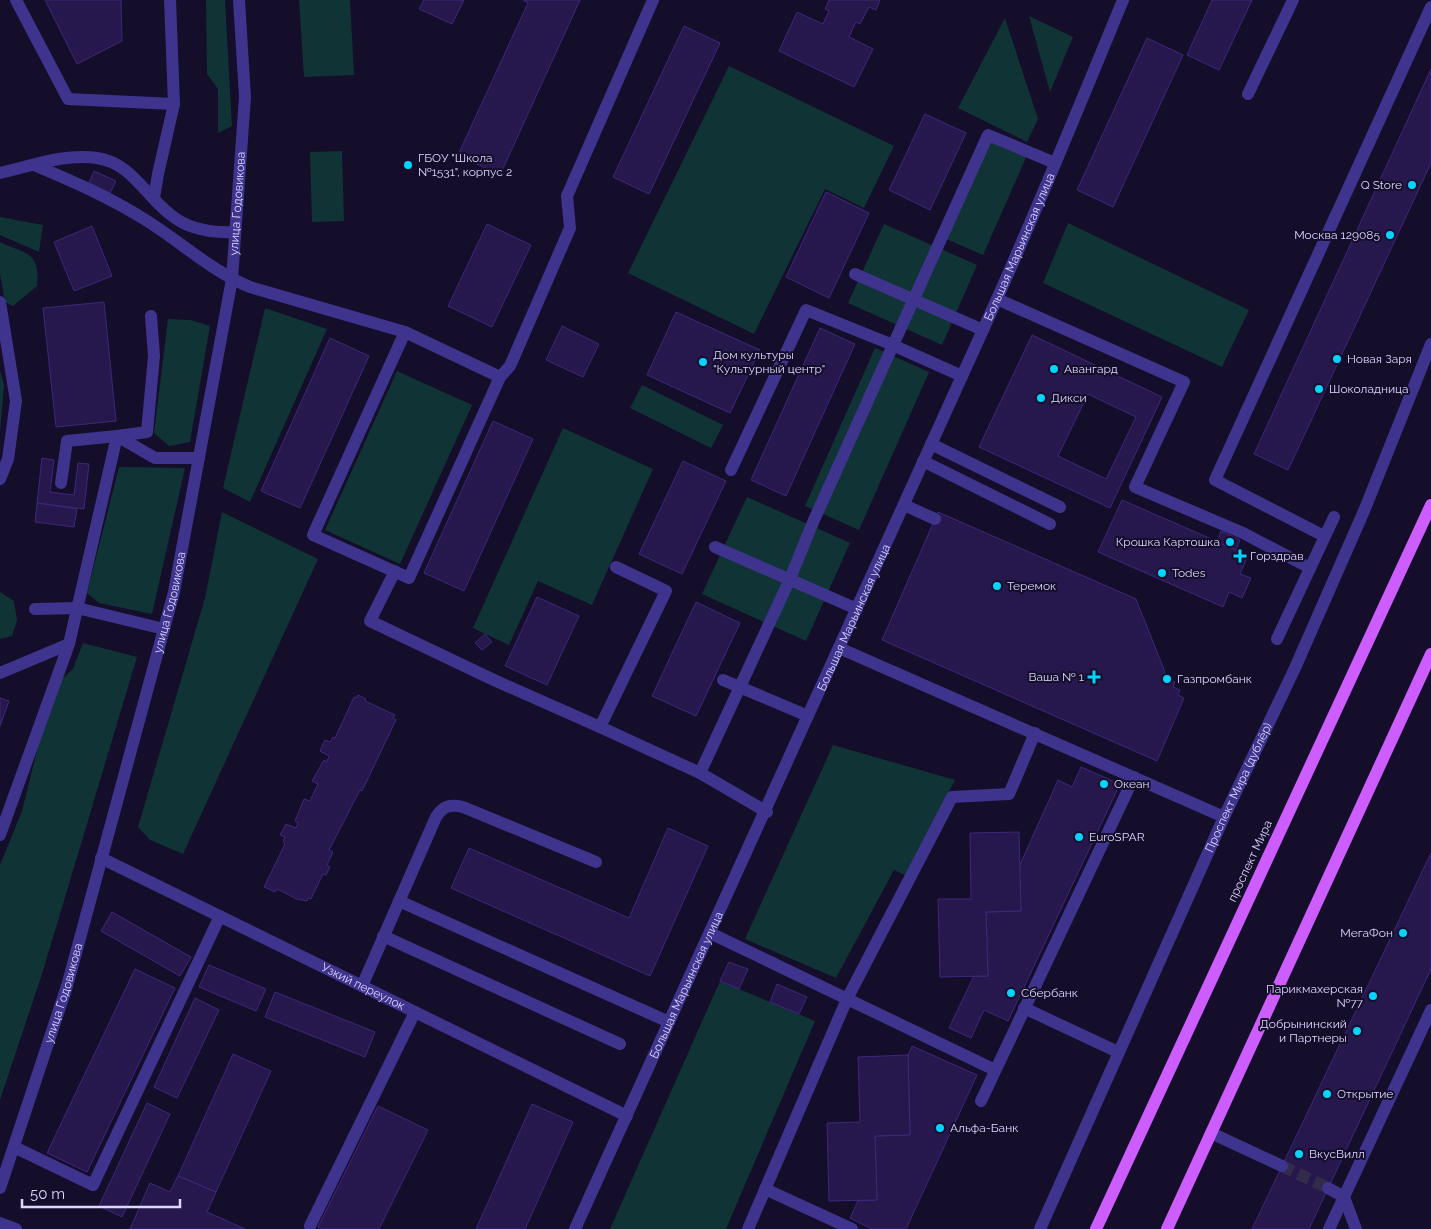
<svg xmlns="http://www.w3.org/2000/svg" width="1431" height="1229" font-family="Raleway,sans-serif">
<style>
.green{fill:#103335}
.building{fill:#26184d;stroke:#3e277b;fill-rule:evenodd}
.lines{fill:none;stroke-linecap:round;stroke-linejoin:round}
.minor-tunnel{stroke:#322c4a;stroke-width:12;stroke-dasharray:12 6;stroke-linecap:butt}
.minor{stroke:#3e348d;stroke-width:12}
.major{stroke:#ce5dff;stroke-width:12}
.poi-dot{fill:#02d4ff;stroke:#140e2a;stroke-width:2}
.labels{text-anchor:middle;stroke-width:4;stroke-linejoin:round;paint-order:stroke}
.poi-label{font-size:12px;fill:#ded6ff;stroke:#140e2a;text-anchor:start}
.street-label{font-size:12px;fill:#ded6ff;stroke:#140e2a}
</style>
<rect width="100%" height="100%" fill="#140e2a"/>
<!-- green -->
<g class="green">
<polygon points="206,0 225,0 232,126 218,133 218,89 207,74"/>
<polygon points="299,0 350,0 354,75 304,77"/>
<polygon points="1029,16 1073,37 1050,92"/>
<polygon points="1005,18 1038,119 1027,142 958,108"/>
<polygon points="729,66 894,146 864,208 825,189 754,334 628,273"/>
<polygon points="989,136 1028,153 983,255 944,238"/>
<polygon points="342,151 344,221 312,222 310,152"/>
<polygon points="0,217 43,225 39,252 0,235"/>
<polygon points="1068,223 1249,310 1222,367 1043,283"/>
<polygon points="884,224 977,265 942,345 848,303"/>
<path d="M0 242C28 255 40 252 37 286L13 306 5 302 0 274Z"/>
<polygon points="265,308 327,329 250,502 223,488"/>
<polygon points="168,319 190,320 210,326 190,442 169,446 154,433"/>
<polygon points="875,348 929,372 859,530 805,506"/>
<polygon points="0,371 4,385 0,433"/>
<polygon points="397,371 472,405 400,564 325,530"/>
<polygon points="642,385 723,425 711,448 630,408"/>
<polygon points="563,428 653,469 592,605 538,581 509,645 473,628"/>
<polygon points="119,467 185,468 152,614 99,603 87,593"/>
<polygon points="747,497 850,543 806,641 702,594"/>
<polygon points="222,512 318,559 183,854 150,840 138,827 205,598"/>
<polygon points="0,592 14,601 17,620 12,636 0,639"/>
<polygon points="83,643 137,657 42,974 0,1100 0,865 22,811 51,694 55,685 73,669"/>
<polygon points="833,745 955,780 905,875 894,870 836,978 745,939"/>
<polygon points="720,981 815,1021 726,1229 610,1229"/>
</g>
<!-- building -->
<g class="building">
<polygon points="45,0 121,0 122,41 77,64"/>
<polygon points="424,0 464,0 452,24 419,9"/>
<polygon points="523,0 580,0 500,175 458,155 528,3"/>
<polygon points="829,0 880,0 876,10 869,7 860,24 856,22 849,37 873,49 854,87 779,51 797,12 823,24 829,11 825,9"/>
<polygon points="1212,0 1252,0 1219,70 1187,55"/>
<polygon points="684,26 720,43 649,194 613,177"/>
<polygon points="1147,38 1183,55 1113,207 1077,190"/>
<polygon points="1431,69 1431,163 1288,470 1254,454"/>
<polygon points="925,114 966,133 930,210 889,190"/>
<polygon points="94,171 116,181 110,193 89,183"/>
<polygon points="826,192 869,213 829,298 786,277"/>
<polygon points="487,224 531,245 492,327 448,306"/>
<polygon points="92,226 112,276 74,291 54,242"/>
<polygon points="104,302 116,421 56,427 43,308"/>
<polygon points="676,312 760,350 730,413 647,375"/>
<polygon points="562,326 599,344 583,377 546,360"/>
<polygon points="820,328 855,344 786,496 751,480"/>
<path d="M1032 335 1162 397 1110 508 979 447ZM1088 394 1136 417 1106 479 1058 456Z"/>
<polygon points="330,338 369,356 300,508 261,491"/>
<polygon points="493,421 533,439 464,591 424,573"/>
<polygon points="42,458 54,460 50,492 74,495 78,463 89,464 84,509 37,503"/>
<polygon points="683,461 726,481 682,574 639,554"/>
<polygon points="1122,500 1248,555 1240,574 1251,578 1242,598 1229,592 1223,607 1098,552"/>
<polygon points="37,503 77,509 74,527 35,522"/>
<polygon points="938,512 1136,599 1165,672 1163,677 1175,682 1173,687 1180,690 1178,695 1184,698 1157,761 882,640"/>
<polygon points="1221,531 1240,540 1236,550 1217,542"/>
<polygon points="537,597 579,616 547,685 505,666"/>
<polygon points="696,602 740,623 696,716 652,696"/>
<polygon points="485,634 492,642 482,650 475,643"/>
<polygon points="358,695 366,699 365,701 395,715 393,718 396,720 362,791 360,790 329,850 333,852 327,865 330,867 326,875 323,874 311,899 308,898 307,901 297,899 277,889 275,892 264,887 285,844 283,842 285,837 280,835 286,824 296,828 298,823 295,821 304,799 310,801 318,784 312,781 324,760 327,762 329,756 320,751 325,740 330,742 333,737 335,738 354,697 356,698"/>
<polygon points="0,698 9,701 0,726"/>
<polygon points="1081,767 1120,784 1008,1021 984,1010 971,1038 949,1028 974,976 988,976 986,912 1021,911 1019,867 1058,780 1072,787"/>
<polygon points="668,828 708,846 650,976 451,888 469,848 629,918"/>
<polygon points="1019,832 1021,911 986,912 988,976 940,977 938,899 971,899 970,833"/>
<polygon points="1431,853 1431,969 1309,1229 1252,1229"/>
<polygon points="112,912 191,957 180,976 101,931"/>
<polygon points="729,962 748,969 739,989 720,981"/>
<polygon points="209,965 266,989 256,1011 199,987"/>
<polygon points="135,969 175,988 87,1172 47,1153"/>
<polygon points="777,984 807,997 799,1014 770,1002"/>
<polygon points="275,992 375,1032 365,1057 265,1017"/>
<polygon points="195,998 219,1010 177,1098 154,1087"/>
<polygon points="912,1046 977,1075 906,1229 872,1229 850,1218 858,1201 877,1200 875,1136 910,1135 908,1055"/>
<polygon points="233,1054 271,1071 216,1192 178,1176"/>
<polygon points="908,1055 910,1135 875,1136 877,1200 829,1201 827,1123 860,1122 858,1057"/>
<polygon points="147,1103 170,1114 122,1217 99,1206"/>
<polygon points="532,1104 573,1122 525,1229 476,1229"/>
<polygon points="378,1106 428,1130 379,1229 322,1229 318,1227"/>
<polygon points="178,1176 216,1192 207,1212 245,1229 130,1229 150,1183 170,1192"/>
</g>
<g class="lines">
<!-- minor-tunnel -->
<polyline class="minor-tunnel" points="1282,1166 1328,1188"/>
<!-- minor -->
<g class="minor">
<polyline points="16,0 68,99 174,104"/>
<polyline points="1248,94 1293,0"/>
<path d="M34 165C72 181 109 197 144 219 180 241 211 271 250 287L405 332 500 377 510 366 570 228 567 196 653 0"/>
<path d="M0 173C32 166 64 153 97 158 132 163 145 196 171 215 189 230 212 233 235 232"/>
<polyline points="154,198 158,174 174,104 170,0"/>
<polyline points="855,274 983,330"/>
<polyline points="997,299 1184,382 1135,487 1243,533 1310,568"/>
<polyline points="0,302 16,401 8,459 0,479"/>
<polyline points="405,332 313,535 409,578 500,377"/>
<polyline points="931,444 1060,507"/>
<polyline points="923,461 1050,524"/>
<polyline points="731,470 806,310 888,343 962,376"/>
<polyline points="61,483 67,441 117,436 155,458 199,458"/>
<polyline points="904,505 935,519"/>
<polyline points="1324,536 1215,480 1431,7"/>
<polyline points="715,547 857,609"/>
<polyline points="395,571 370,621 496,681 600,727 666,591 616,567"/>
<polyline points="35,609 77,608 164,629"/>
<polyline points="1277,639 1334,517"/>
<polyline points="839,648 1224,817"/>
<polyline points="0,673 69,644"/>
<polyline points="723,680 808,716"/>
<polyline points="600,727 700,773 767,812"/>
<polyline points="700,773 789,581 814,520 988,135 1055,163"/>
<polyline points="0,835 69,644 117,436 147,432 154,356 151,316"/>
<path id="s1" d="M101 858 627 1116"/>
<polyline points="399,901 669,1022"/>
<polyline points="710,933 995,1070"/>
<polyline points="383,936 620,1044"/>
<path d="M362 986 436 817C443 806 450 804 463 807L596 862"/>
<polyline points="1024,1008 1118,1052"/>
<polyline points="981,1101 1134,777"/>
<polyline points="1211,1133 1282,1166"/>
<polyline points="14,1147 93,1185 220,916"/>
<path id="s2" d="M0 1188 67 986 174 592 232 279 245 97 239 0"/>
<polyline points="1328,1188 1344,1197 1356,1229"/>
<polyline points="765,1189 852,1229"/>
<polyline points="0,1223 16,1229"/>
<polyline points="310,1226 415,1012"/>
<path id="s3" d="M575 1229C716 919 859 610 997 299 1041 200 1082 100 1123 0"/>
<polyline points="748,1229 847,999 952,797 1009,794 1035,733"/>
<path id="s4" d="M1040 1229 1224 817 1295 668 1364 511 1431 344"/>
<polyline points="1329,1229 1431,1010"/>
</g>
<!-- major -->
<g class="major">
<polyline points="1096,1229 1431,505"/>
<polyline points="1167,1229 1431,654"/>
</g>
</g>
<!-- markers -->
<g class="poi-dot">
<circle cx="408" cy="165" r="5"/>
<circle cx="1412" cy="185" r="5"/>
<circle cx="1390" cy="235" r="5"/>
<circle cx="1337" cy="359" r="5"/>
<circle cx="703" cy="362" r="5"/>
<circle cx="1054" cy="369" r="5"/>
<circle cx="1319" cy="389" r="5"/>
<circle cx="1041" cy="398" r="5"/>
<circle cx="1230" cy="542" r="5"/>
<path d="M1237.5 548.5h5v5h5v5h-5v5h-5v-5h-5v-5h5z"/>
<circle cx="1162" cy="573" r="5"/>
<circle cx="997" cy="586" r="5"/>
<path d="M1091.5 669.5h5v5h5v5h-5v5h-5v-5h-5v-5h5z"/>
<circle cx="1167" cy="679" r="5"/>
<circle cx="1104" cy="784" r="5"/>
<circle cx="1079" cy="837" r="5"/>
<circle cx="1403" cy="933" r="5"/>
<circle cx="1011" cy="993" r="5"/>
<circle cx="1373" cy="996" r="5"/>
<circle cx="1357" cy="1031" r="5"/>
<circle cx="1327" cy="1094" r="5"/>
<circle cx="940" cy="1128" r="5"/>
<circle cx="1299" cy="1154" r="5"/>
</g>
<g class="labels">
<!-- poi labels -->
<g class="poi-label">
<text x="418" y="162">ГБОУ "Школа<tspan x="418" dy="14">№1531", корпус 2</tspan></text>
<text x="1402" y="189" text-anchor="end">Q Store</text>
<text x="1380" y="239" text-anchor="end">Москва 129085</text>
<text x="713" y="359">Дом культуры<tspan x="713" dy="14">"Культурный центр"</tspan></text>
<text x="1347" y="363">Новая Заря</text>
<text x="1064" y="373">Авангард</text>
<text x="1329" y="393">Шоколадница</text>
<text x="1051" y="402">Дикси</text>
<text x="1220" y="546" text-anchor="end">Крошка Картошка</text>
<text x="1250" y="560">Горздрав</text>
<text x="1172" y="577">Todes</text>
<text x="1007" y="590">Теремок</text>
<text x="1084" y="681" text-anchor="end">Ваша № 1</text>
<text x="1177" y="683">Газпромбанк</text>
<text x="1114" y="788">Океан</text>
<text x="1089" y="841">EuroSPAR</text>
<text x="1393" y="937" text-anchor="end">МегаФон</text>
<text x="1363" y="993" text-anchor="end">Парикмахерская<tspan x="1363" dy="14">№77</tspan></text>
<text x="1021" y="997">Сбербанк</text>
<text x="1347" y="1028" text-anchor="end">Добрынинский<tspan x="1347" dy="14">и Партнеры</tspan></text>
<text x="1337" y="1098">Открытие</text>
<text x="950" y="1132">Альфа-Банк</text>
<text x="1309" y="1158">ВкусВилл</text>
</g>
<!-- street labels -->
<g class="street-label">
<text dy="4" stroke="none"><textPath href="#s2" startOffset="1015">улица Годовикова</textPath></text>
<text dy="4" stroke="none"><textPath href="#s3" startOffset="1078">Большая Марьинская улица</textPath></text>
<text dy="4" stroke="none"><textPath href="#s2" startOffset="610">улица Годовикова</textPath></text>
<text dy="4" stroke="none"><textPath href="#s3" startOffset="672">Большая Марьинская улица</textPath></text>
<text dy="4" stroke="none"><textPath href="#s4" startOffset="484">Проспект Мира (дублёр)</textPath></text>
<text transform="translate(1250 861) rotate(-65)" y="4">проспект Мира</text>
<text dy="4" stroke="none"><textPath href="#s3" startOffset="268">Большая Марьинская улица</textPath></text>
<text dy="4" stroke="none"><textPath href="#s1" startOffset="292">Узкий переулок</textPath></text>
<text dy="4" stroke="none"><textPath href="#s2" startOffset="205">улица Годовикова</textPath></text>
</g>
</g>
<!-- scale -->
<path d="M22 1199v8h158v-8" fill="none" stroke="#ded6ff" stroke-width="2.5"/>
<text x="30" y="1199" font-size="15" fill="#ded6ff" stroke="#140e2a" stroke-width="4" paint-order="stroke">50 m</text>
</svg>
